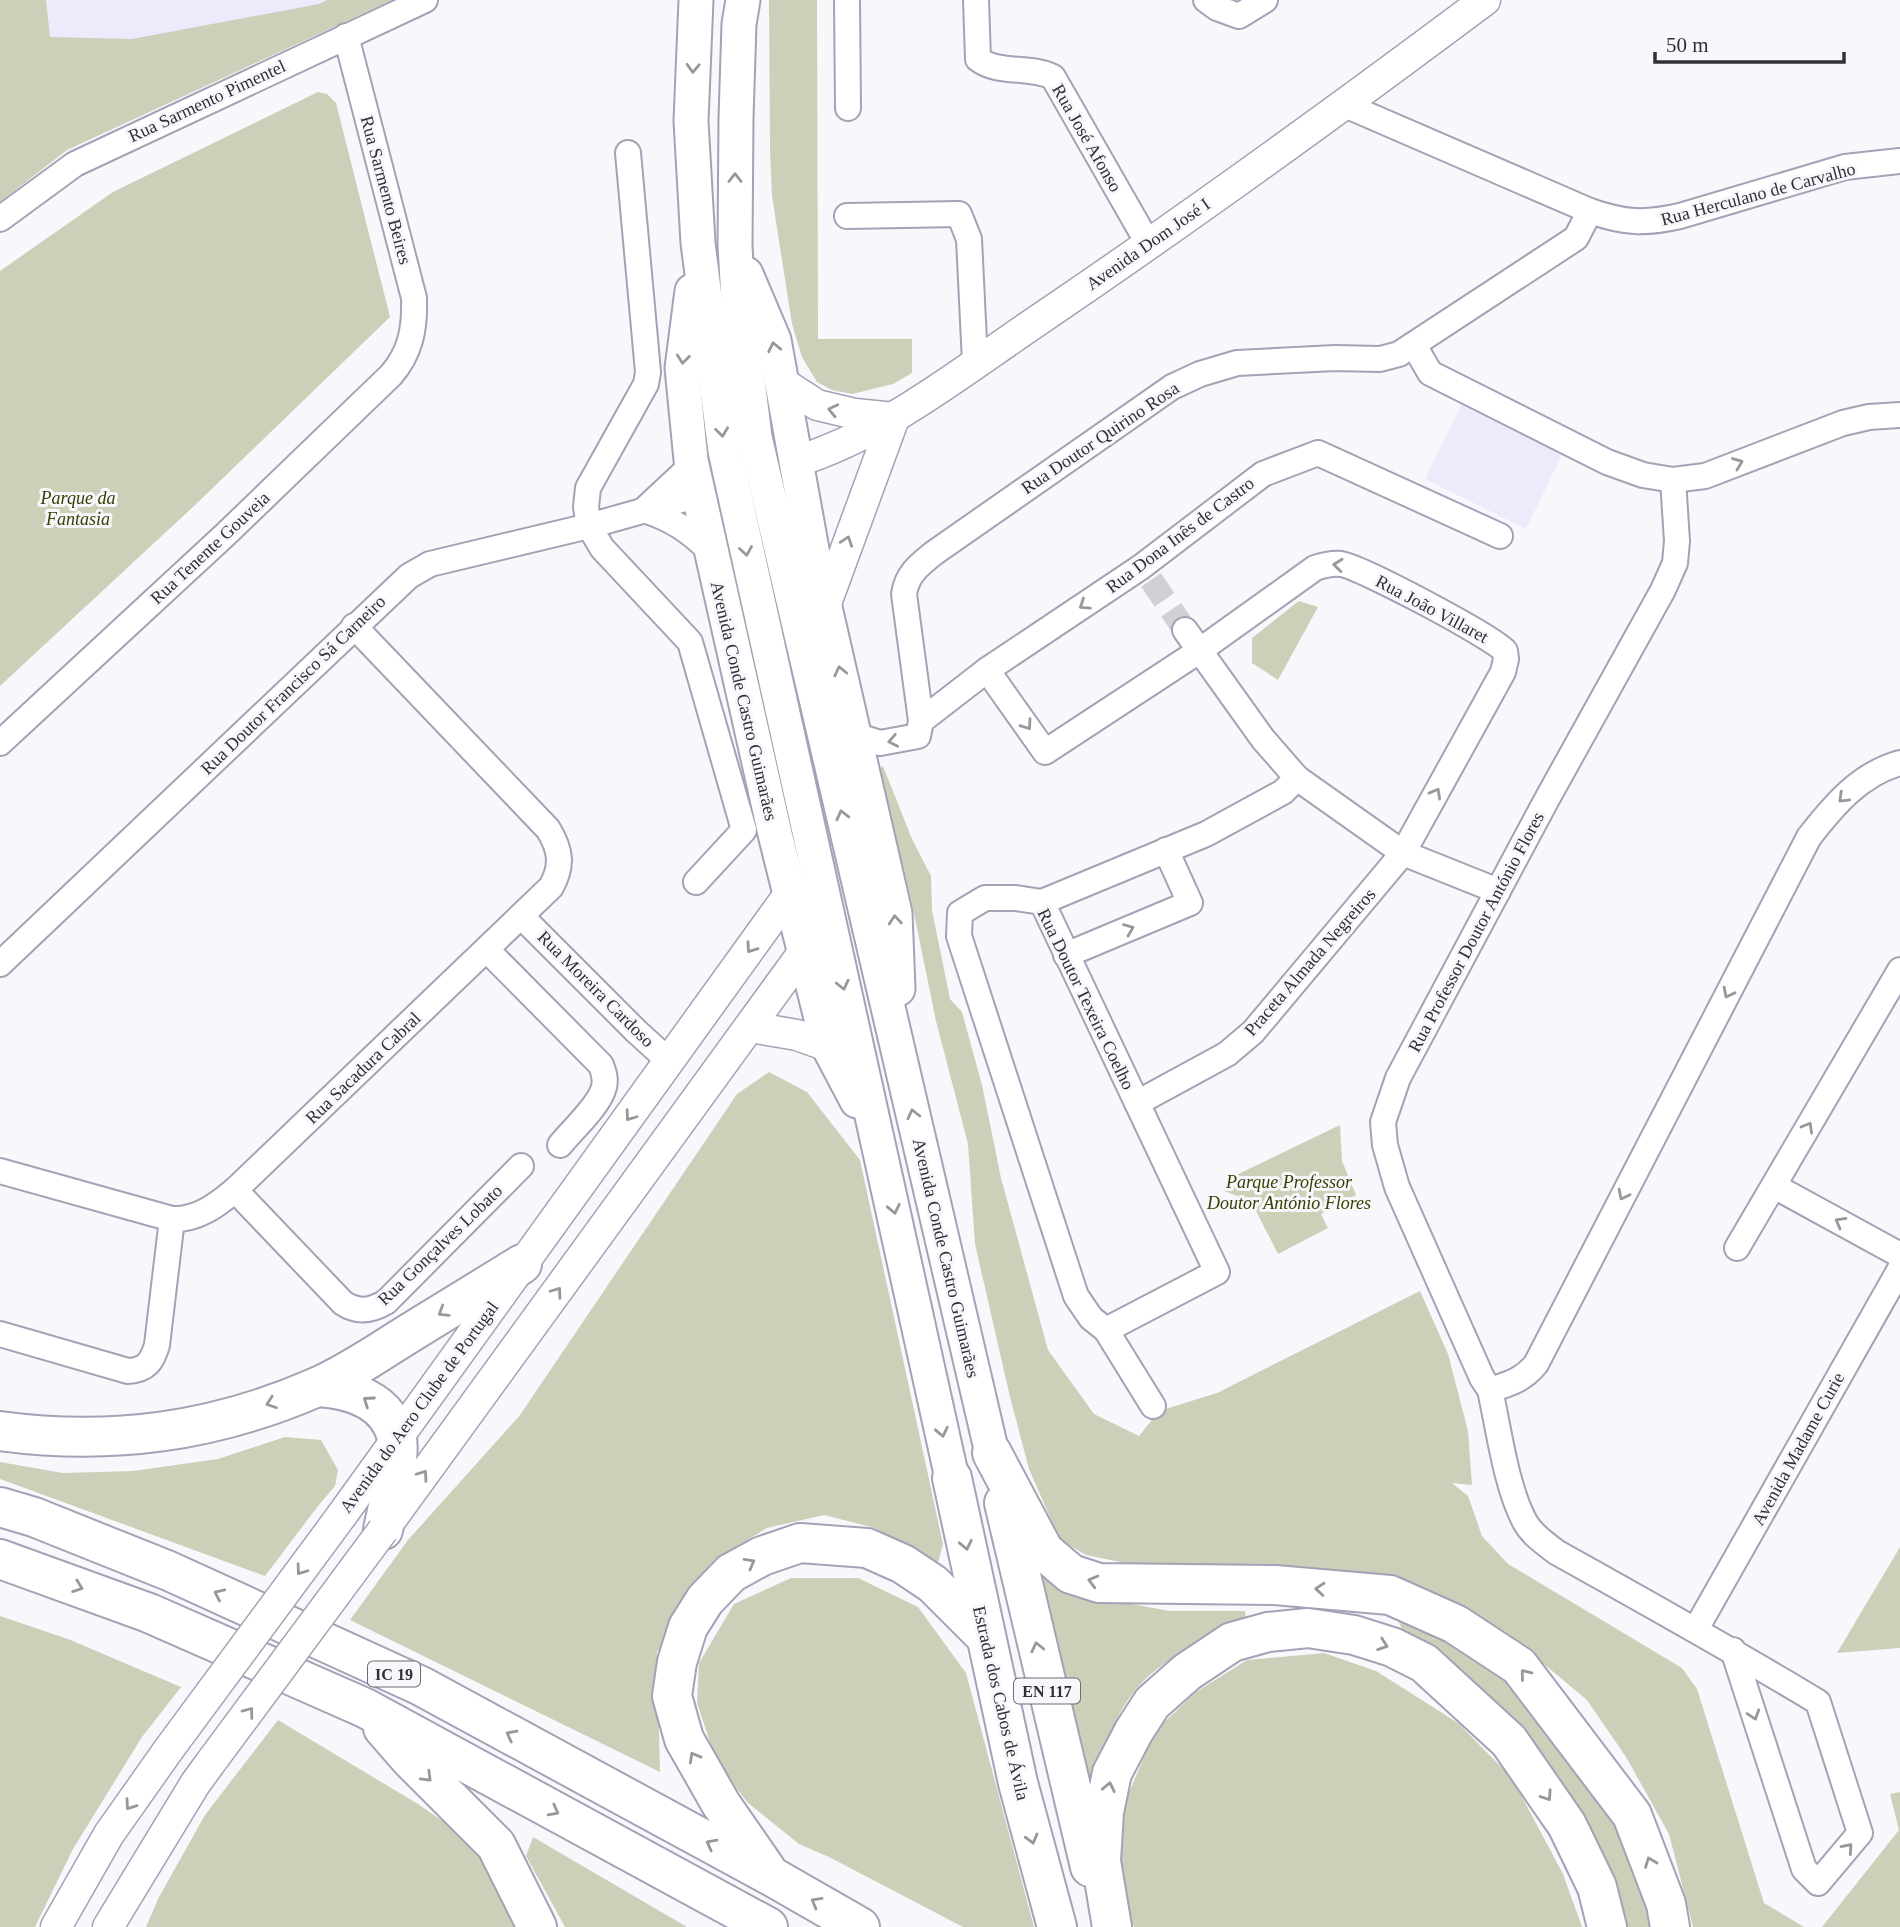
<svg xmlns="http://www.w3.org/2000/svg" width="1900" height="1927" font-family="Georgia,serif">
<style>
.built{fill:#edeafb}
.green{fill:#cbd0b8}
.lines{fill:none;stroke-linecap:round;stroke-linejoin:round}
.minor-tunnel{stroke:#d0d0d5;stroke-width:24;stroke-dasharray:24 12;stroke-linecap:butt}
.minor-casing{stroke:#a5a1b6;stroke-width:28}
.tertiary-casing{stroke:#a5a1b6;stroke-width:33}
.secondary-casing{stroke:#a5a1b6;stroke-width:37}
.trunk-casing{stroke:#a5a1b6;stroke-width:42}
.minor{stroke:#fff;stroke-width:24}
.tertiary{stroke:#fff;stroke-width:30}
.secondary{stroke:#fff;stroke-width:33}
.trunk{stroke:#fff;stroke-width:38}
.tertiary-bridge-casing{stroke:#a5a1b6;stroke-width:33;stroke-linecap:butt}
.tertiary-bridge{stroke:#fff;stroke-width:30}
.oneway{stroke:#98979c}
.labels{text-anchor:middle;stroke-width:6;stroke-linejoin:round;paint-order:stroke}
.shield{fill:#f8f8fc;stroke:#6d6b73;stroke-width:2}
.shield-label{font-size:16px;font-weight:bold;fill:#312f38}
.street-label{font-size:18px;fill:#312f38;stroke:#f8f8fc}
.park-label{font-size:18px;font-style:italic;fill:#383e01;stroke:#f8f8fc}
</style>
<rect width="100%" height="100%" fill="#f8f8fc"/>
<!-- built -->
<g class="built">
<polygon points="0,0 392,0 67,150 0,202"/>
<polygon points="1461,405 1562,455 1526,529 1425,479"/>
</g>
<!-- green -->
<g class="green">
<polygon points="0,0 46,0 50,37 132,39 319,4 327,0 392,0 67,150 0,202"/>
<polygon points="769,0 817,0 818,339 912,339 912,373 893,384 852,394 832,390 817,382 802,357 792,324 772,196 770,151"/>
<polygon points="318,92 327,94 336,103 390,317 194,506 0,686 0,271 113,192"/>
<polygon points="1299,601 1318,607 1278,680 1252,663 1252,638"/>
<polygon points="883,766 912,839 931,876 932,910 950,999 962,1012 982,1085 1001,1178 1048,1350 1094,1414 1139,1436 1159,1411 1217,1393 1420,1291 1448,1354 1468,1431 1472,1485 1452,1483 1468,1496 1482,1536 1508,1564 1682,1668 1697,1689 1764,1903 1804,1927 1693,1927 1669,1834 1626,1757 1587,1700 1539,1660 1398,1581 1130,1564 1086,1555 1060,1540 1029,1469 1010,1397 975,1244 968,1144 936,1021 911,899 879,769"/>
<polygon points="769,1072 807,1092 860,1160 943,1544 937,1566 875,1528 824,1515 767,1528 725,1554 657,1652 660,1772 350,1620 408,1540 520,1415 737,1094"/>
<polygon points="1340,1125 1342,1161 1356,1195 1321,1214 1328,1228 1278,1254 1251,1201 1224,1191 1226,1180"/>
<polygon points="285,1437 321,1440 338,1470 335,1486 318,1506 265,1576 0,1479 0,1462 63,1473 133,1471 218,1459"/>
<polygon points="1900,1547 1900,1648 1837,1653"/>
<path d="M1048 1573 1110 1600 1170 1611H1245L1246 1625C1201 1642 1153 1660 1126 1703 1110 1727 1105 1756 1087 1780L1043 1577Z"/>
<polygon points="791,1578 858,1578 918,1607 966,1673 1034,1927 963,1927 829,1857 799,1844 748,1803 717,1763 697,1703 699,1663 734,1604"/>
<polygon points="1394,1610 1485,1657 1564,1745 1630,1847 1652,1927 1626,1927 1612,1884 1408,1644"/>
<polygon points="0,1616 68,1639 181,1687 142,1737 73,1849 35,1927 0,1927"/>
<polygon points="1324,1653 1376,1671 1458,1723 1512,1778 1563,1874 1582,1927 1134,1927 1125,1907 1121,1856 1125,1802 1155,1731 1196,1692 1247,1660"/>
<polygon points="278,1720 418,1804 466,1837 498,1880 521,1927 146,1927 159,1897 205,1815"/>
<polygon points="1900,1792 1900,1927 1822,1927 1899,1830 1890,1794"/>
<polygon points="533,1837 687,1927 565,1927 526,1856"/>
</g>
<g class="lines">
<!-- minor-tunnel -->
<polyline class="minor-tunnel" points="1151,580 1185,630"/>
<!-- minor casing -->
<g class="minor-casing">
<g id="minor">
<polyline points="847,0 848,108"/>
<path d="M976 0 978 59C999 75 1029 65 1053 77L1149 245"/>
<polyline points="1206,0 1217,8 1239,16 1265,0"/>
<path d="M1345 105 1590 211C1624 223 1645 224 1680 216L1845 167 1900 161"/>
<polyline points="628,153 648,372 646,384 588,488 586,507 589,526 602,548 690,642 744,830 696,882"/>
<polyline points="847,216 959,214 969,239 975,362"/>
<polyline points="0,219 75,164 425,0"/>
<polyline points="1414,345 1430,373 1607,462 1643,475 1673,480 1705,476 1843,423 1869,417 1900,415"/>
<path d="M1673 480 1677 541 1675 563 1663 590 1547 799 1398 1078 1383 1122 1385 1145 1397 1187 1482 1378 1490 1390C1499 1430 1506 1487 1525 1522 1532 1535 1545 1543 1556 1552 1644 1601 1732 1650 1818 1702L1860 1833 1818 1883 1804 1869 1733 1650"/>
<polyline points="647,507 692,465"/>
<path d="M644 510C672 519 690 531 711 552"/>
<polyline points="1185,630 1263,739 1297,778 1403,853 1498,891"/>
<path d="M987 670 1045 752 1199 651 1315 568C1324 565 1331 563 1341 564 1361 567 1491 636 1505 651L1506 659 1503 672 1403 853 1253 1032 1227 1054 1137 1103"/>
<polyline points="921,721 987,670 1141,567 1263,474 1318,453 1500,536"/>
<path d="M854 735 880 743 918 736 921 721 904 594C907 574 919 565 934 553L1172 387 1200 374 1237 363 1335 358 1380 359 1399 354 1576 238 1590 211"/>
<path d="M0 743 226 534 391 375C411 352 415 328 414 298L346 36"/>
<polygon points="985,898 1016,898 1042,902 1217,1272 1106,1330 1091,1318 1076,1296 959,936 960,913"/>
<polyline points="1042,902 1206,834 1283,792 1297,778"/>
<polyline points="522,917 637,1032 669,1061"/>
<path d="M487 950 601 1065C604 1073 606 1079 604 1087 600 1105 572 1130 560 1145"/>
<polyline points="1066,955 1190,903 1166,850"/>
<polyline points="0,964 409,576 430,564 589,526 699,495"/>
<path d="M0 1171 172 1219C197 1220 216 1206 235 1190L551 887C563 866 561 850 548 829L354 626"/>
<polyline points="1774,1186 1900,1255"/>
<path d="M235 1190 343 1303C358 1313 371 1311 386 1302L521 1166"/>
<polyline points="1737,1248 1900,970"/>
<polyline points="1106,1330 1153,1406"/>
<path d="M0 1334 128 1371C146 1370 152 1362 157 1345L172 1219"/>
<path d="M1490 1390C1509 1384 1523 1380 1536 1364L1809 837C1834 805 1860 774 1900 763"/>
<polyline points="1696,1629 1900,1269"/>
</g>
</g>
<!-- tertiary casing -->
<g class="tertiary-casing">
<g id="tertiary">
<polyline points="780,381 817,405 855,414 894,418"/>
<path d="M795 462C885 434 960 373 1037 321 1189 218 1338 110 1485 0"/>
<polyline points="825,606 894,418"/>
<polyline points="750,1027 797,1035 828,1046"/>
<polyline points="342,1515 790,893"/>
<polyline points="387,1525 805,950"/>
<polyline points="56,1927 109,1834 169,1749"/>
<polyline points="108,1927 195,1784 208,1766"/>
</g>
</g>
<!-- secondary casing -->
<g class="secondary-casing">
<g id="secondary">
<polyline points="696,0 691,121 698,243 725,451 952,1478"/>
<polyline points="743,0 739,24 736,118 735,246 738,299 755,437 992,1453"/>
<polyline points="746,274 774,340 813,555 895,913 898,989"/>
<polyline points="692,291 682,368 691,460 775,834 828,1046 857,1101"/>
</g>
</g>
<!-- trunk casing -->
<g class="trunk-casing">
<g id="trunk">
<path d="M317 1387C350 1389 389 1399 397 1439 401 1461 387 1507 383 1530"/>
<path d="M0 1431C111 1446 214 1432 317 1387 351 1372 382 1350 413 1331 450 1308 486 1286 522 1264"/>
<polyline points="992,1453 1044,1551 1071,1574 1099,1583 1275,1585 1390,1595 1455,1624 1519,1666 1632,1815 1666,1904 1670,1927"/>
<polyline points="952,1478 1018,1783 1057,1927"/>
<polyline points="1004,1503 1090,1867"/>
<polyline points="0,1507 34,1517 169,1571 421,1686 771,1876 860,1927"/>
<polyline points="0,1559 149,1613 365,1708 768,1927"/>
<polyline points="383,1728 410,1759 496,1845 537,1927"/>
<polyline points="766,1869 721,1804 684,1739 672,1696 677,1662 688,1627 705,1600 731,1573 762,1556 800,1543 867,1548 903,1564 933,1584 986,1637"/>
<polyline points="1112,1927 1101,1861 1104,1812 1112,1773 1134,1731 1152,1703 1187,1672 1232,1642 1268,1632 1308,1628 1354,1635 1392,1647 1424,1663 1509,1741 1567,1825 1597,1887 1607,1927"/>
</g>
</g>
<!-- minor -->
<use href="#minor" class="minor"/>
<!-- tertiary -->
<use href="#tertiary" class="tertiary"/>
<!-- secondary -->
<use href="#secondary" class="secondary"/>
<!-- trunk -->
<use href="#trunk" class="trunk"/>
<!-- tertiary-bridge casing -->
<g class="tertiary-bridge-casing">
<g id="tertiary-bridge">
<polyline points="169,1749 342,1515"/>
<polyline points="208,1766 383,1530"/>
</g>
</g>
<!-- tertiary-bridge -->
<use href="#tertiary-bridge" class="tertiary-bridge"/>
</g>
<!-- one-way arrows -->
<defs><path id="oneway-chevron" d="M-2-3.5L2.5 0L-2 3.5" fill="none" stroke-width="1.6" stroke-linecap="round" stroke-linejoin="round" transform="scale(1.75)"/></defs>
<g class="oneway">
<use href="#oneway-chevron" transform="translate(693 68) rotate(92)"/>
<use href="#oneway-chevron" transform="translate(735 178) rotate(-90)"/>
<use href="#oneway-chevron" transform="translate(774 347) rotate(-102)"/>
<use href="#oneway-chevron" transform="translate(683 359) rotate(96)"/>
<use href="#oneway-chevron" transform="translate(833 410) rotate(-167)"/>
<use href="#oneway-chevron" transform="translate(722 432) rotate(83)"/>
<use href="#oneway-chevron" transform="translate(1738 463) rotate(-21)"/>
<use href="#oneway-chevron" transform="translate(847 541) rotate(-71)"/>
<use href="#oneway-chevron" transform="translate(746 551) rotate(81)"/>
<use href="#oneway-chevron" transform="translate(1338 565) rotate(-174)"/>
<use href="#oneway-chevron" transform="translate(1084 605) rotate(146)"/>
<use href="#oneway-chevron" transform="translate(840 671) rotate(-103)"/>
<use href="#oneway-chevron" transform="translate(1027 725) rotate(55)"/>
<use href="#oneway-chevron" transform="translate(893 741) rotate(169)"/>
<use href="#oneway-chevron" transform="translate(1436 793) rotate(-61)"/>
<use href="#oneway-chevron" transform="translate(1843 798) rotate(136)"/>
<use href="#oneway-chevron" transform="translate(842 815) rotate(-104)"/>
<use href="#oneway-chevron" transform="translate(895 920) rotate(-95)"/>
<use href="#oneway-chevron" transform="translate(1129 929) rotate(-22)"/>
<use href="#oneway-chevron" transform="translate(751 948) rotate(125)"/>
<use href="#oneway-chevron" transform="translate(843 985) rotate(77)"/>
<use href="#oneway-chevron" transform="translate(1728 993) rotate(117)"/>
<use href="#oneway-chevron" transform="translate(913 1114) rotate(-103)"/>
<use href="#oneway-chevron" transform="translate(630 1116) rotate(126)"/>
<use href="#oneway-chevron" transform="translate(1808 1127) rotate(-60)"/>
<use href="#oneway-chevron" transform="translate(1623 1195) rotate(117)"/>
<use href="#oneway-chevron" transform="translate(894 1209) rotate(78)"/>
<use href="#oneway-chevron" transform="translate(1840 1222) rotate(-151)"/>
<use href="#oneway-chevron" transform="translate(557 1292) rotate(-54)"/>
<use href="#oneway-chevron" transform="translate(443 1312) rotate(148)"/>
<use href="#oneway-chevron" transform="translate(368 1401) rotate(-145)"/>
<use href="#oneway-chevron" transform="translate(271 1403) rotate(160)"/>
<use href="#oneway-chevron" transform="translate(942 1432) rotate(78)"/>
<use href="#oneway-chevron" transform="translate(423 1475) rotate(-54)"/>
<use href="#oneway-chevron" transform="translate(966 1545) rotate(78)"/>
<use href="#oneway-chevron" transform="translate(750 1563) rotate(-29)"/>
<use href="#oneway-chevron" transform="translate(301 1570) rotate(126)"/>
<use href="#oneway-chevron" transform="translate(1093 1581) rotate(-165)"/>
<use href="#oneway-chevron" transform="translate(78 1587) rotate(20)"/>
<use href="#oneway-chevron" transform="translate(1320 1589) rotate(-175)"/>
<use href="#oneway-chevron" transform="translate(219 1594) rotate(-155)"/>
<use href="#oneway-chevron" transform="translate(1383 1645) rotate(19)"/>
<use href="#oneway-chevron" transform="translate(1037 1647) rotate(-103)"/>
<use href="#oneway-chevron" transform="translate(1525 1674) rotate(-129)"/>
<use href="#oneway-chevron" transform="translate(249 1712) rotate(-53)"/>
<use href="#oneway-chevron" transform="translate(1754 1715) rotate(72)"/>
<use href="#oneway-chevron" transform="translate(511 1735) rotate(-152)"/>
<use href="#oneway-chevron" transform="translate(694 1757) rotate(-119)"/>
<use href="#oneway-chevron" transform="translate(427 1777) rotate(45)"/>
<use href="#oneway-chevron" transform="translate(1109 1787) rotate(-78)"/>
<use href="#oneway-chevron" transform="translate(1547 1796) rotate(56)"/>
<use href="#oneway-chevron" transform="translate(130 1805) rotate(125)"/>
<use href="#oneway-chevron" transform="translate(554 1811) rotate(28)"/>
<use href="#oneway-chevron" transform="translate(1032 1839) rotate(75)"/>
<use href="#oneway-chevron" transform="translate(711 1844) rotate(-152)"/>
<use href="#oneway-chevron" transform="translate(1848 1848) rotate(-49)"/>
<use href="#oneway-chevron" transform="translate(1650 1862) rotate(-111)"/>
<use href="#oneway-chevron" transform="translate(816 1902) rotate(-150)"/>
</g>
<g class="labels">
<!-- shield labels -->
<g class="shield">
<rect x="368" y="1661.5" width="52" height="25" rx="5"/>
<rect x="1014" y="1678.5" width="66" height="25" rx="5"/>
</g>
<g class="shield-label">
<text x="394" y="1680">IC 19</text>
<text x="1047" y="1697">EN 117</text>
</g>
<!-- street labels -->
<g class="street-label">
<text transform="translate(207 101) rotate(-25)" y="6">Rua Sarmento Pimentel</text>
<text transform="translate(1087 138) rotate(60)" y="6">Rua José Afonso</text>
<text transform="translate(386 190) rotate(75)" y="6">Rua Sarmento Beires</text>
<text transform="translate(1758 194) rotate(-15)" y="6">Rua Herculano de Carvalho</text>
<text transform="translate(1148 244) rotate(-35)" y="6">Avenida Dom José I</text>
<text transform="translate(1100 438) rotate(-34)" y="6">Rua Doutor Quirino Rosa</text>
<text transform="translate(1180 535) rotate(-37)" y="6">Rua Dona Inês de Castro</text>
<text transform="translate(210 548) rotate(-43)" y="6">Rua Tenente Gouveia</text>
<text transform="translate(1432 609) rotate(28)" y="6">Rua João Villaret</text>
<text transform="translate(293 685) rotate(-44)" y="6">Rua Doutor Francisco Sá Carneiro</text>
<text transform="translate(744 701) rotate(77)" y="6">Avenida Conde Castro Guimarães</text>
<text transform="translate(1476 932) rotate(-62)" y="6">Rua Professor Doutor António Flores</text>
<text transform="translate(1310 962) rotate(-49)" y="6">Praceta Almada Negreiros</text>
<text transform="translate(596 989) rotate(45)" y="6">Rua Moreira Cardoso</text>
<text transform="translate(1086 999) rotate(64)" y="6">Rua Doutor Texeira Coelho</text>
<text transform="translate(363 1068) rotate(-44)" y="6">Rua Sacadura Cabral</text>
<text transform="translate(440 1245) rotate(-44)" y="6">Rua Gonçalves Lobato</text>
<text transform="translate(946 1258) rotate(77)" y="6">Avenida Conde Castro Guimarães</text>
<text transform="translate(419 1407) rotate(-54)" y="6">Avenida do Aero Clube de Portugal</text>
<text transform="translate(1798 1449) rotate(-61)" y="6">Avenida Madame Curie</text>
<text transform="translate(1001 1703) rotate(77)" y="6">Estrada dos Cabos de Ávila</text>
</g>
<!-- park labels -->
<g class="park-label">
<text x="78" y="504">Parque da<tspan x="78" dy="21">Fantasia</tspan></text>
<text x="1289" y="1188">Parque Professor<tspan x="1289" dy="21">Doutor António Flores</tspan></text>
</g>
</g>
<!-- scale -->
<path d="M1655 52v10h189v-10" fill="none" stroke="#312f38" stroke-width="3.5"/>
<text x="1666" y="52" font-size="21" fill="#312f38" stroke="#f8f8fc" stroke-width="5" paint-order="stroke">50 m</text>
</svg>
